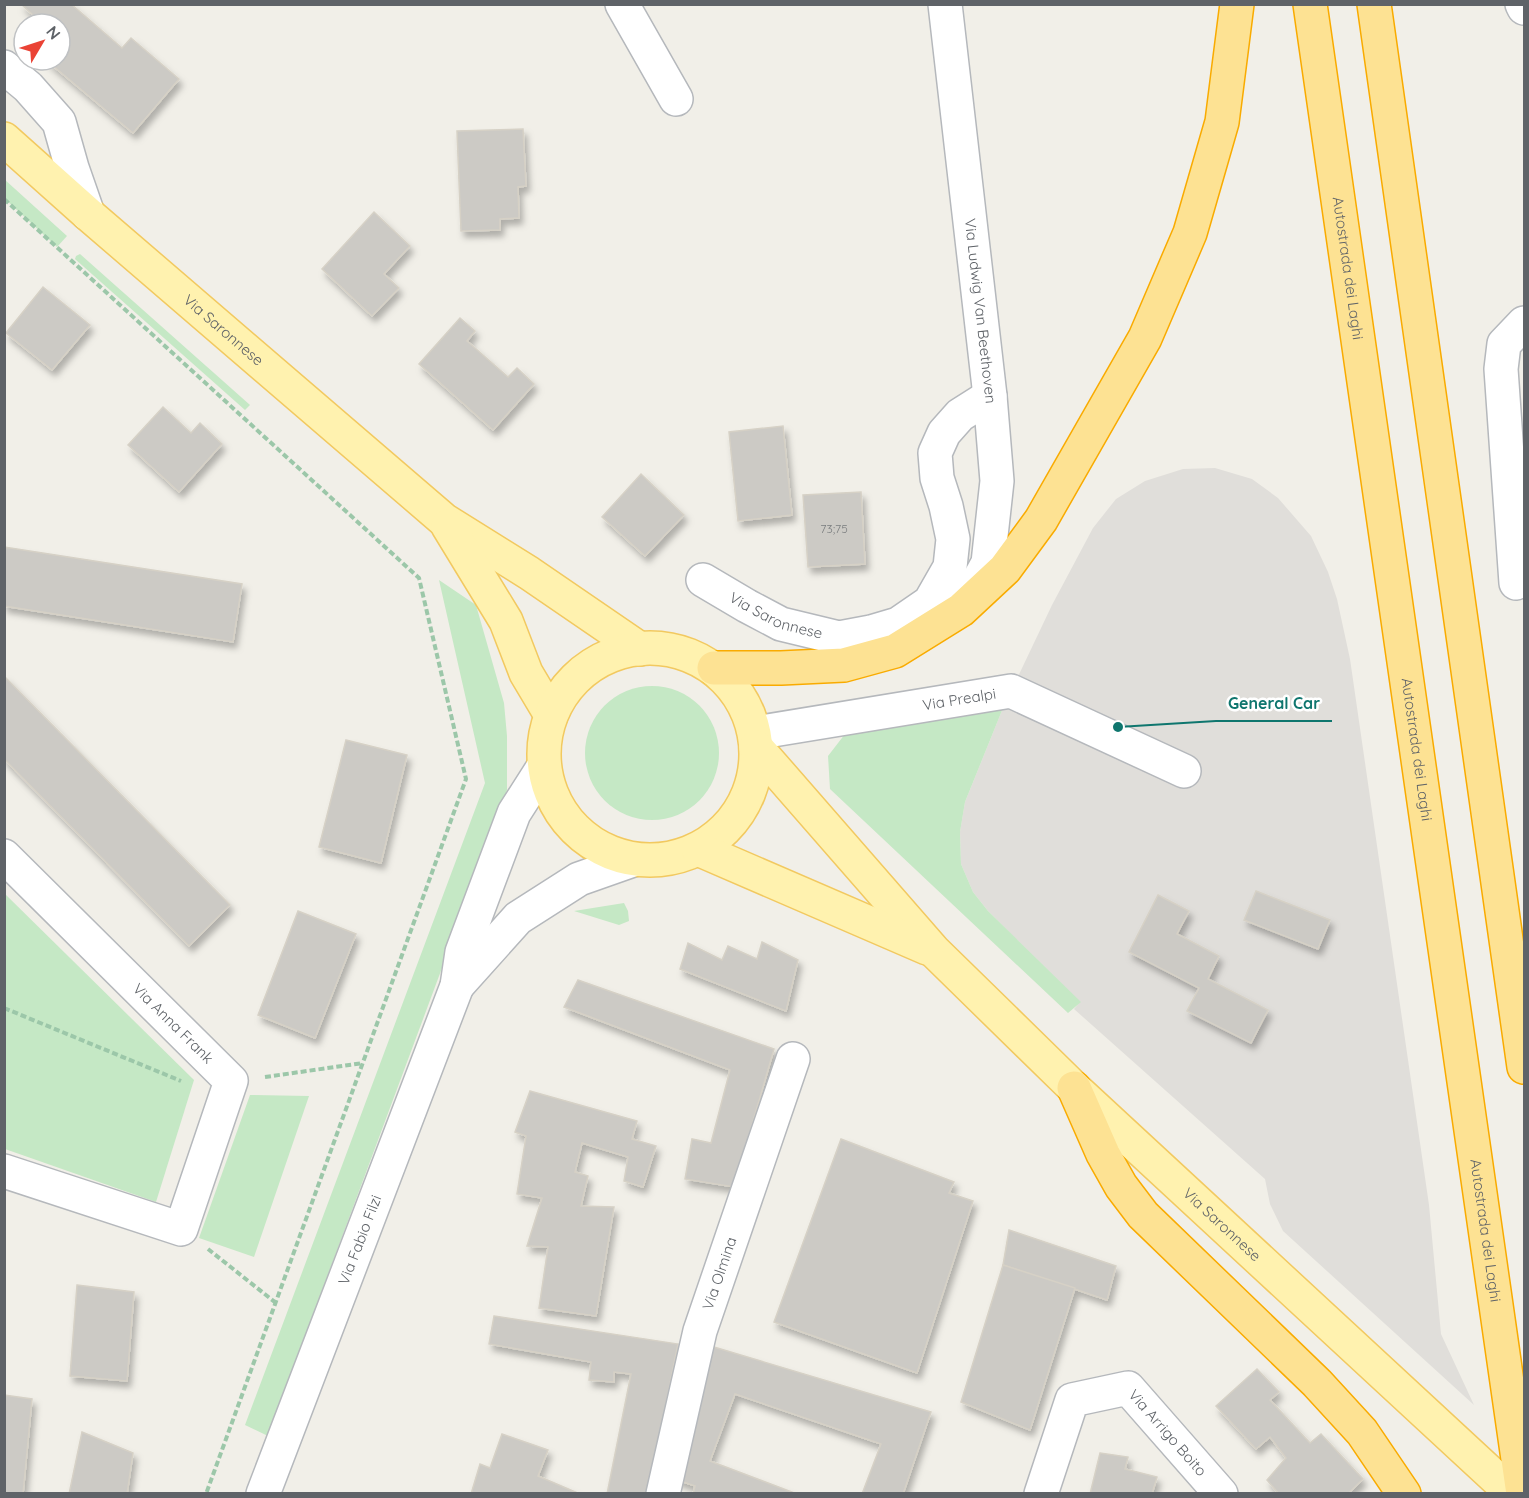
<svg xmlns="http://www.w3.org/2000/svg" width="1529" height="1498" font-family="Quicksand,sans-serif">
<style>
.industrial{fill:#e0deda}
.green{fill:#c5e8c5}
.building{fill:#cccac5;stroke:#d6d1c6;stroke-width:1.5;filter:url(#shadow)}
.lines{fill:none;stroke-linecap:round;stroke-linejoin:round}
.minor-casing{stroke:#b5b8bc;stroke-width:36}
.major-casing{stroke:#f2c960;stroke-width:36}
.highway-casing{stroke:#f9ab00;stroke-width:36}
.path{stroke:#9cc7a9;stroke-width:4;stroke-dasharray:6 3;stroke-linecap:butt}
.minor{stroke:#fff;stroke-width:33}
.major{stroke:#fff2af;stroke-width:33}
.highway{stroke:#fde293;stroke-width:33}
.labels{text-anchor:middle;stroke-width:5;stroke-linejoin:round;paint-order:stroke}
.number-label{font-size:12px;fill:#7a7d7f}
.street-label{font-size:15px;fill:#5f6368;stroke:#fff}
.leader{fill:none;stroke:#0f766e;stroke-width:2}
.callout-dot{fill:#0f766e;stroke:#fff;stroke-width:2}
.callout-label{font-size:16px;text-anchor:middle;font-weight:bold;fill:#0f766e;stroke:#fff;stroke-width:5;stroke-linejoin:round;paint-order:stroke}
</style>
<defs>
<filter id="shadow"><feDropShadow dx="3.5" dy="6" stdDeviation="3" flood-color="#0004"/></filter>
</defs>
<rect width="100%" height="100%" fill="#f1efe8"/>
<!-- industrial -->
<polygon class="industrial" points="1215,468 1252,479 1278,498 1311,536 1328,572 1337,599 1350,659 1429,1205 1441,1334 1474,1405 1283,1231 1270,1204 1265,1179 1074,1009 1080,1002 988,911 973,892 961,864 960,832 965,802 1003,708 1052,605 1093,528 1116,499 1145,481 1183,469"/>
<!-- green -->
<g class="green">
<polygon points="4,179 67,236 57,247 5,199"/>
<polygon points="80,254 250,405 245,410 75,259 76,256"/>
<polygon points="439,580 476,605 504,703 507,736 507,790 487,847 268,1436 245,1425 485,783"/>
<circle cx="652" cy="753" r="67"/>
<polygon points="1003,708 965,802 960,832 961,864 973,892 988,911 1081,1002 1068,1013 830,789 828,756 845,734"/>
<polygon points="4,893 194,1080 156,1202 5,1149"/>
<polygon points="624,903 628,911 629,921 619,925 574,911"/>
<polygon points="250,1095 309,1096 254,1257 199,1238"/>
</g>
<!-- building -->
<g class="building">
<polygon points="21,4 71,4 122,48 131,38 179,79 133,133 46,60 60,60 60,24 25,24 33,15"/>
<polygon points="24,25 24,41 16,34"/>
<polygon points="523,129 526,186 518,187 519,218 500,219 500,230 461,231 457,131"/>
<polygon points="374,212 410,246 384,274 399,288 372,316 322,269"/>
<polygon points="43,287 90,325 52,370 6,333"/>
<polygon points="460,318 475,331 467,341 508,377 517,368 534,384 493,430 419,364"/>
<polygon points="163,407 191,433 200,423 222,444 179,492 128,445"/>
<polygon points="783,426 792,515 738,521 729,432"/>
<polygon points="641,474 684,515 645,556 602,517"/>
<polygon points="861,492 865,564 808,567 803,495"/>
<polygon points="4,547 242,584 233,642 4,606"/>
<polygon points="4,676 230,905 189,946 4,759"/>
<polygon points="346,740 407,755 381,863 319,847"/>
<polygon points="1256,891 1330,920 1318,949 1244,920"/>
<polygon points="1158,895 1189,911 1177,934 1219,956 1208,979 1268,1010 1251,1043 1187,1011 1199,988 1129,952"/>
<polygon points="298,911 356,934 315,1038 258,1015"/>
<polygon points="762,942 798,960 786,1011 680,969 688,943 722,960 728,946 757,959"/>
<polygon points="578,980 774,1049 734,1187 685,1179 692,1139 711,1143 730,1070 564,1007"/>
<polygon points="530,1091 637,1121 632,1139 656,1146 643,1187 624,1181 628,1157 582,1143 575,1172 588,1176 581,1206 614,1207 596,1316 539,1308 548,1247 527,1246 542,1198 517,1194 526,1136 515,1132"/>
<polygon points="841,1139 954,1182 949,1193 973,1201 917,1373 774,1322"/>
<polygon points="1009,1230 1116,1266 1107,1300 1003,1265"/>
<polygon points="1003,1265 1075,1288 1030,1430 961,1402"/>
<polygon points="77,1285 134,1292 127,1381 70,1376"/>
<polygon points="494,1316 678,1344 648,1494 607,1494 631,1374 614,1372 614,1382 589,1380 591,1362 489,1344"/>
<polygon points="714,1347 931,1412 903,1494 862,1494 881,1444 735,1394 710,1461 797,1494 693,1494 695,1486 675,1479"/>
<polygon points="1257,1369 1279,1392 1270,1400 1310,1443 1321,1434 1363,1479 1348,1494 1279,1494 1267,1480 1286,1458 1270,1437 1256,1449 1216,1406"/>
<polygon points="4,1395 32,1399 23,1494 4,1494"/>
<polygon points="82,1432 133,1453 127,1494 69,1494"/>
<polygon points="502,1434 548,1450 538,1476 580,1494 471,1494 480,1464 490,1468"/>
<polygon points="1100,1453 1128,1457 1125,1469 1157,1477 1152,1494 1090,1494"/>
</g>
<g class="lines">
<!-- minor casing -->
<g class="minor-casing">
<g id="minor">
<polyline points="622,4 676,99"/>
<path id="s1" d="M945 4 990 396 997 481 988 563 966 603"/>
<polyline points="1522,4 1524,8"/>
<polyline points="4,67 28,87 59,122 72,168 88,214"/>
<path id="s2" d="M703 580 747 606 781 624 839 638 871 632 898 624 930 602 950 567 953 539 946 506 937 478 935 453 944 433 960 415 990 396"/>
<polyline points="1516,583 1501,369 1504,344 1524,323"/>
<path id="s3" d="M755 733 1011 691 1184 771"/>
<path id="s4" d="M4 856 231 1081 181 1229 4 1171"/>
<polyline points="457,986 518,918 579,879 633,860"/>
<path id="s5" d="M263 1494 457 986 462 952 514 813 544 766"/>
<path id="s6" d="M663 1494 700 1331 793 1059"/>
<path id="s7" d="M1041 1494 1072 1400 1128 1388 1221 1494"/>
</g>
</g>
<!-- major casing -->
<g class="major-casing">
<g id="major">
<path id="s8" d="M4 139 88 214 444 520 529 573 640 649"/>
<polyline points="448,526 506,621 526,673 551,715"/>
<circle cx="650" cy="754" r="106"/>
<path id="s9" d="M756 747 934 951 1074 1088 1513 1494"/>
<polyline points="698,849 927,948"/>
</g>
</g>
<!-- highway casing -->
<g class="highway-casing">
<g id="highway">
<path id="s10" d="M1310 4 1523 1494"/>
<polyline points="1374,4 1524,1067"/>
<polyline points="714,668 781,668 844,665 895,651 961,610 1005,569 1041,520 1145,338 1190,233 1222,122 1237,4"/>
<polyline points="1074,1088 1103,1154 1121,1186 1143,1215 1317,1383 1362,1432 1404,1494"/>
</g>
</g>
<!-- path -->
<g class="path">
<polyline points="4,199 419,578 466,779 206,1494"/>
<polyline points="4,1008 181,1081"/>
<polyline points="265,1077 363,1063"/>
<polyline points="208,1249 276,1303"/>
</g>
<!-- minor -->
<use href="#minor" class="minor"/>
<!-- major -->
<use href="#major" class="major"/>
<!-- highway -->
<use href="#highway" class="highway"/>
</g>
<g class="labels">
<!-- number labels -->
<g class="number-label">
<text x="834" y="533">73;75</text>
</g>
<!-- street labels -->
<g class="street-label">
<text dy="5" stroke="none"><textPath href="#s10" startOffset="267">Autostrada dei Laghi</textPath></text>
<text dy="5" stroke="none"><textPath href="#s1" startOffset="309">Via Ludwig Van Beethoven</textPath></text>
<text dy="5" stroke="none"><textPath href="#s8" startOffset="291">Via Saronnese</textPath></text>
<text dy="5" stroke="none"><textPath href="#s2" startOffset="82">Via Saronnese</textPath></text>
<text dy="5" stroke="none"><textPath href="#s3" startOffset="207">Via Prealpi</textPath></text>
<text dy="5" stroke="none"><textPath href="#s10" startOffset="753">Autostrada dei Laghi</textPath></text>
<text dy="5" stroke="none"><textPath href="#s4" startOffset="238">Via Anna Frank</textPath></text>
<text dy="5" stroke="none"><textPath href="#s9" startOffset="668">Via Saronnese</textPath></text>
<text dy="5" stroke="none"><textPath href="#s10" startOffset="1239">Autostrada dei Laghi</textPath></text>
<text dy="5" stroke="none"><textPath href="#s5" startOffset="272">Via Fabio Filzi</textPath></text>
<text dy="5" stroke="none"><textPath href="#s6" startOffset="228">Via Olmina</textPath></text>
<text dy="5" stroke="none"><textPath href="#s7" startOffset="216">Via Arrigo Boito</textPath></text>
</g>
</g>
<!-- callouts -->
<path class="leader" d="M1118 727L1216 721H1332"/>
<circle class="callout-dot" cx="1118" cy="727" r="6"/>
<g class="callout-label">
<text x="1274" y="709">General Car</text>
</g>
<!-- border -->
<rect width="1529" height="1498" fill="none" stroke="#5f6368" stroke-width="12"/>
<!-- north arrow -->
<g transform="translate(42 42) rotate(51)"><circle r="28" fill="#ffffff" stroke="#bfc1c3" stroke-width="1.5"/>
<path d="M0-4.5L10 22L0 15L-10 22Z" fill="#ea4335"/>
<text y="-9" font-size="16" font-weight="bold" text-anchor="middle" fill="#5f6368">N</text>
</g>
</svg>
